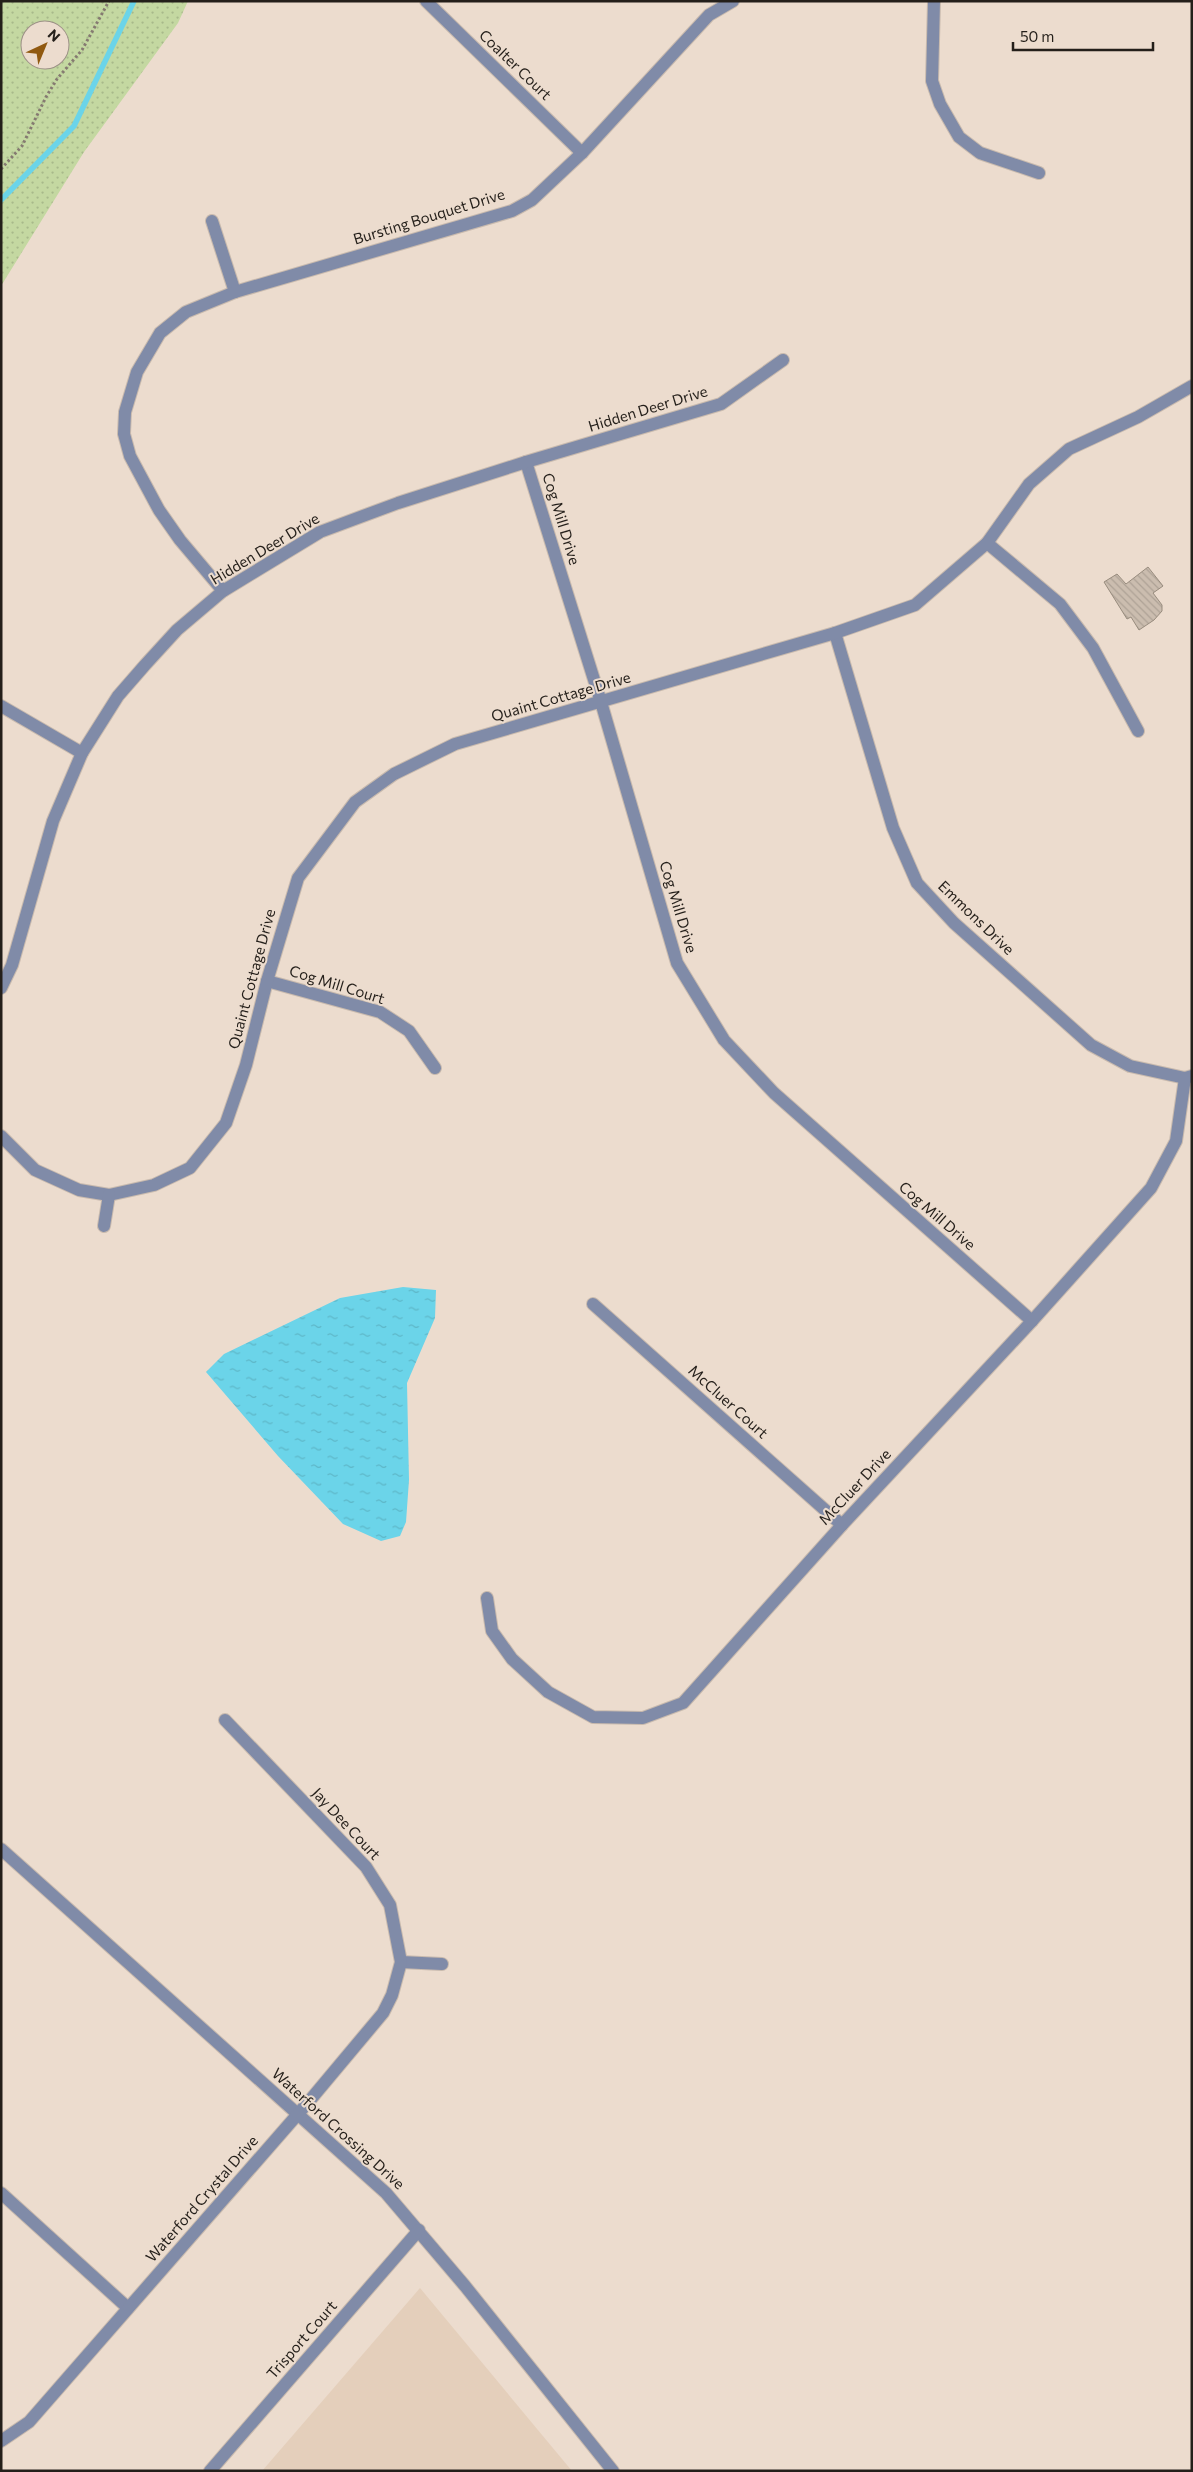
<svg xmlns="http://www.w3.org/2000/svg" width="1193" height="2472" font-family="Commissioner,sans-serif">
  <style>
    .built { fill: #e4cfbb }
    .grass { fill: url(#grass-dots); fill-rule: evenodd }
    .water { fill: url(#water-ripples) }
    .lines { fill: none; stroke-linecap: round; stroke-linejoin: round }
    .stream { stroke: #6bd4e9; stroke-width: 5.5 }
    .building { fill: url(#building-back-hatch); stroke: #988c7e }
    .minor-casing { stroke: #c8baae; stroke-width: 14 }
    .path { stroke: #857a71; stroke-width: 3; stroke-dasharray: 2.5 2.5; stroke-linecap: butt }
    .minor { stroke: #808ba8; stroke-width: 12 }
    .labels { text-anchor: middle; stroke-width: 4; stroke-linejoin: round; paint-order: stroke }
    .street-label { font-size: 15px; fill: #241f1a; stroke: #ecdcce }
  </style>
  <defs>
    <pattern id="grass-dots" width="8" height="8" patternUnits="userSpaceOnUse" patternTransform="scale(1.25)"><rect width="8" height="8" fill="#c4d8a1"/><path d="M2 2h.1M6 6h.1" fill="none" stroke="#a8b98a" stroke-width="1.8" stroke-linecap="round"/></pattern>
    <pattern id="water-ripples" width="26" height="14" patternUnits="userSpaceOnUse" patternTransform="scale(1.25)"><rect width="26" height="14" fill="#6bd4e9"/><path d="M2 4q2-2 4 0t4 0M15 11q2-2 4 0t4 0" fill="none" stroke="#5db6c7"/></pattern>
    <pattern id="building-back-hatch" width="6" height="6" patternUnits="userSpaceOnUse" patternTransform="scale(1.25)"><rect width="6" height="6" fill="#cbbdaf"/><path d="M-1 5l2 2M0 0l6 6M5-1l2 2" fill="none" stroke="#aea296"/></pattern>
  </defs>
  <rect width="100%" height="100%" fill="#ecdcce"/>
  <!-- built -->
  <path class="built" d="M420,2288L572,2471H262Z"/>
  <!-- grass -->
  <path class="grass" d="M1,1H188L178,23L84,152L1,286ZM30,30H60V60H30Z"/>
  <!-- water -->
  <path class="water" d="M403,1287L436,1290L435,1318L407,1383L409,1480L406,1522L400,1536L381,1541L343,1524L278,1456L206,1372L224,1354L340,1298Z"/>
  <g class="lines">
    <!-- stream -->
    <path class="stream" d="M1,200L74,126L134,1"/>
  </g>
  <!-- building -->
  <path class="building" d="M1148,567L1163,586L1153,593L1162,605V611L1154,620L1139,630L1131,617L1127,619L1104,582L1117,574L1126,584Z"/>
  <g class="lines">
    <defs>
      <g id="minor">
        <path d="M426,1L582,153"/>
        <path d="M934,1L932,81L940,104L959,137L980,153L1039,173"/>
        <path d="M212,221L235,292"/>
        <path d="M526,462L601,702L677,963L724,1040L774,1093L1032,1321"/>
        <path d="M987,543L1060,604L1093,648L1138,731"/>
        <path d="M223,591L180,540L159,510L130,456L124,434L125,412L137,372L160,333L186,312L235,292L512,211L532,200L582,153L709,15L733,1"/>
        <path d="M835,633L893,828L917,883L954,923L1091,1045L1130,1066L1185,1078L1192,1076"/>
        <path d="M1,706L82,753"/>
        <path d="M267,981L380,1012L409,1031L435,1068"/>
        <path d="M1,988L12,965L53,821L82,753L118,696L145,665L177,630L223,591L320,532L398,503L526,462L721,404L783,360"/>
        <path d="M1,1136L35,1170L79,1190L109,1195L154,1185L190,1168L226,1123L246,1065L267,981L298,878L355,802L394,774L455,744L835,633L915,605L987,543L1029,484L1069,449L1138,417L1192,386"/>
        <path d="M104,1226L109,1195"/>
        <path d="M593,1304L842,1525"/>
        <path d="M487,1598L492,1631L512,1659L548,1692L593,1717L643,1718L683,1703L842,1525L1032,1321L1151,1188L1176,1141L1185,1078"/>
        <path d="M1,1849L386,2193L465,2286L613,2471"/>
        <path d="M401,1962L442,1964"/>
        <path d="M1,2193L128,2308"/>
        <path d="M1,2441L29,2422L77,2367L311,2099L383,2013L392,1995L401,1962L390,1905L366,1867L225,1720"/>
        <path d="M210,2471L419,2230"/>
      </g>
    </defs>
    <!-- minor casing -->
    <use href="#minor" class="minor-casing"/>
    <!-- path -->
    <path class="path" d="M1,169L22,146L46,97L57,79L82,50L109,1"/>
    <!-- minor -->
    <use href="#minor" class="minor"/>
  </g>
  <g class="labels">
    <!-- street labels -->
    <g class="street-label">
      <text transform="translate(515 65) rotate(44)" y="5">Coalter Court</text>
      <text transform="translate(429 217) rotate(-17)" y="5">Bursting Bouquet Drive</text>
      <text transform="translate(648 409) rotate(-17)" y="5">Hidden Deer Drive</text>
      <text transform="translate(561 519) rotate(73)" y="5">Cog Mill Drive</text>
      <text transform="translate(265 549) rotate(-31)" y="5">Hidden Deer Drive</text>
      <text transform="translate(561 697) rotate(-16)" y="5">Quaint Cottage Drive</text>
      <text transform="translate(678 907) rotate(73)" y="5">Cog Mill Drive</text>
      <text transform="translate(976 918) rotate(44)" y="5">Emmons Drive</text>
      <text transform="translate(252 979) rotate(-75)" y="5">Quaint Cottage Drive</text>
      <text transform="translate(337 985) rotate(17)" y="5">Cog Mill Court</text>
      <text transform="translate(937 1216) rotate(41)" y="5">Cog Mill Drive</text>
      <text transform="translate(728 1402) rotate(42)" y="5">McCluer Court</text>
      <text transform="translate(855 1487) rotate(-47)" y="5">McCluer Drive</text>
      <text transform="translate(346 1824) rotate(47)" y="5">Jay Dee Court</text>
      <text transform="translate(338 2129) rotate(42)" y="5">Waterford Crossing Drive</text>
      <text transform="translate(202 2199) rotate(-49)" y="5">Waterford Crystal Drive</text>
      <text transform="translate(302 2340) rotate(-49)" y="5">Trisport Court</text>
    </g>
  </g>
  <!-- border -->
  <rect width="1193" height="2472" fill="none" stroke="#241f1a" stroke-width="5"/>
  <!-- north arrow -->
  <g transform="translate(45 45) rotate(44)"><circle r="24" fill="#ecdcce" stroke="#9c9086"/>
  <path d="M0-4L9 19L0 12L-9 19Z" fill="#905910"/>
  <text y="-8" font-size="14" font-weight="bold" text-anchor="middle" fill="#241f1a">N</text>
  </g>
  <!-- scale -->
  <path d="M1013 42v8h140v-8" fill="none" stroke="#241f1a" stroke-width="2.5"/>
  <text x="1020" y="42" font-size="15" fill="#241f1a" stroke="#ecdcce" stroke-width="4" paint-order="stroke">50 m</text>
</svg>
